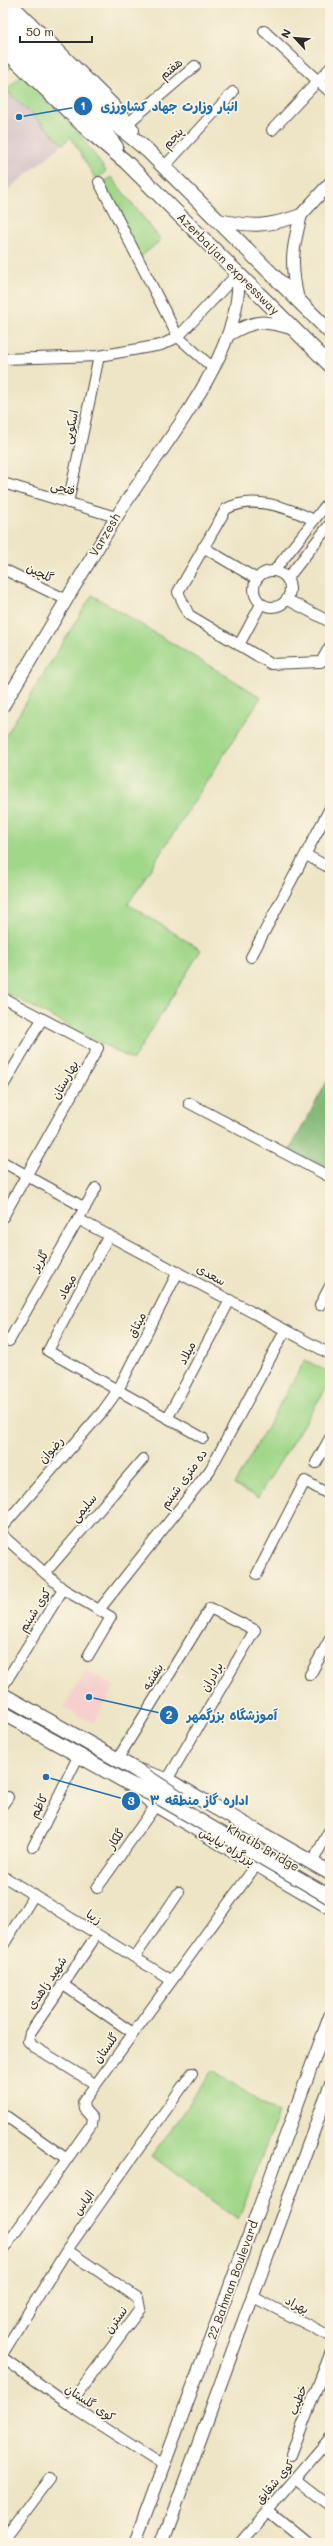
<svg xmlns="http://www.w3.org/2000/svg" width="333" height="2546" font-family="Mali,'Playpen Sans Arabic',sans-serif">
  <style>
    .built { fill: #f7d0ce }
    .industrial { fill: #d2bec4 }
    .green { fill: #a0d789; stroke: #66815a }
    .forest { fill: #80b875; stroke: #567250 }
    .lines { fill: none; stroke-linecap: round; stroke-linejoin: round }
    .minor-casing { stroke: #484742; stroke-width: 12 }
    .major-casing { stroke: #484742; stroke-width: 14 }
    .highway-casing { stroke: #484742; stroke-width: 16 }
    .minor { stroke: #fff; stroke-width: 10 }
    .major { stroke: #fff; stroke-width: 12 }
    .highway { stroke: #fff; stroke-width: 14 }
    .highway-bridge-casing { stroke: #484742; stroke-width: 16; stroke-linecap: butt }
    .highway-bridge { stroke: #fff; stroke-width: 14 }
    .labels { text-anchor: middle; stroke-width: 3.5; stroke-linejoin: round; paint-order: stroke }
    .street-label { font-size: 12px; fill: #2b2b2b; stroke: #fcf5e5 }
    .leader { fill: none; stroke: #1f6fb2; stroke-width: 1.5 }
    .callout-dot { fill: #1f6fb2; stroke: #fcf5e5; stroke-width: 1.5 }
    .mark-label { font-size: 12px; text-anchor: middle; font-weight: bold; fill: #fff }
    .callout-label { font-size: 13px; text-anchor: middle; font-weight: bold; fill: #1f6fb2; stroke: #fcf5e5; stroke-width: 3.5; stroke-linejoin: round; paint-order: stroke }
  </style>
  <rect width="100%" height="100%" fill="#fcf5e5"/>
  <filter id="ink" filterUnits="userSpaceOnUse"><feTurbulence type="fractalNoise" baseFrequency=".025" numOctaves="2"/><feDisplacementMap in="SourceGraphic" scale="8" xChannelSelector="R" yChannelSelector="G"/><feConvolveMatrix kernelMatrix="1 2 1 2 8 2 1 2 1" color-interpolation-filters="sRGB"/></filter>
  <filter id="wash" filterUnits="userSpaceOnUse"><feTurbulence type="fractalNoise" baseFrequency=".012" numOctaves="4" result="noise"/><feDisplacementMap in="SourceGraphic" scale="16" xChannelSelector="R" yChannelSelector="G"/><feGaussianBlur stdDeviation="0.9" result="paint"/><feColorMatrix in="noise" values="0 0 0 0 0 0 0 0 0 0 0 0 0 0 0 0 0 1.4 0 .05"/><feComposite in="paint" operator="in"/></filter>
  <g filter="url(#wash)">
    <rect width="100%" height="100%" fill="#eee5c6"/>
    <!-- built -->
    <path class="built" d="M85,1670L115,1686L94,1723L64,1708Z"/>
    <!-- industrial -->
    <path class="industrial" d="M3,87L63,144L3,194Z"/>
    <!-- green -->
    <g class="green">
      <path d="M3,58L12,66L3,75Z"/>
      <path d="M23,74L79,133L106,171L96,180L71,137L63,144L6,90Z"/>
      <path d="M111,177L161,240L138,259L100,185Z"/>
      <path d="M92,595L261,697L128,904L201,950L133,1060L3,991V740Z"/>
      <path d="M305,1360L330,1373V1382L258,1497L234,1485Z"/>
      <path d="M213,2070L278,2114L238,2220L152,2156Z"/>
    </g>
    <!-- forest -->
    <path class="forest" d="M330,1076V1174L288,1153Z"/>
  </g>
  <g filter="url(#ink)">
    <g class="lines">
      <defs>
        <g id="minor">
          <path d="M264,31L330,92"/>
          <path d="M127,124L195,66"/>
          <path d="M272,130L330,68"/>
          <path d="M164,167L233,92"/>
          <path d="M99,182L178,337L213,368"/>
          <path d="M3,359L99,356L161,345L178,337L238,273"/>
          <path d="M3,483L116,517"/>
          <path d="M68,503L99,356"/>
          <path d="M314,520C289,508 253,494 226,509L178,592L189,615L271,664L321,662L330,646"/>
          <path d="M203,547L255,578"/>
          <path d="M3,569L67,600"/>
          <circle cx="272" cy="589" r="18"/>
          <path d="M274,571L330,500"/>
          <path d="M287,579L330,524"/>
          <path d="M288,600L330,622"/>
          <path d="M239,645L261,604"/>
          <path d="M3,686L11,692"/>
          <path d="M306,855L330,868"/>
          <path d="M251,957L330,808"/>
          <path d="M3,998L98,1048L3,1217"/>
          <path d="M3,1086L42,1019"/>
          <path d="M189,1103L330,1177"/>
          <path d="M3,1162L85,1208"/>
          <path d="M78,1219L330,1354"/>
          <path d="M109,1235L48,1351L203,1438"/>
          <path d="M320,1305L330,1286"/>
          <path d="M3,1338L9,1341L96,1188"/>
          <path d="M168,1417L230,1300"/>
          <path d="M316,1463L330,1438"/>
          <path d="M3,1526L103,1411L118,1390L178,1272"/>
          <path d="M3,1536L63,1589L111,1617L88,1656"/>
          <path d="M45,1573L143,1459"/>
          <path d="M257,1574L305,1481L330,1495"/>
          <path d="M99,1610L210,1470L285,1331"/>
          <path d="M310,1675L330,1639"/>
          <path d="M3,1686L63,1589"/>
          <path d="M117,1760L210,1608L255,1630L167,1780"/>
          <path d="M3,1804L8,1797"/>
          <path d="M33,1847L79,1755"/>
          <path d="M312,1863L330,1829"/>
          <path d="M3,1876L171,1980"/>
          <path d="M97,1888L156,1805"/>
          <path d="M92,1942L30,2033L28,2041L33,2046L95,2084"/>
          <path d="M3,1946L34,1895"/>
          <path d="M135,1957L179,1892"/>
          <path d="M62,1984L133,2033"/>
          <path d="M3,2114L67,2159"/>
          <path d="M3,2250L91,2125L92,2118L84,2109L83,2102L257,1864"/>
          <path d="M67,2250L138,2298L140,2309L69,2405"/>
          <path d="M253,2297L330,2336"/>
          <path d="M3,2353L67,2250L192,2073"/>
          <path d="M3,2358L69,2405L164,2466"/>
          <path d="M291,2455L330,2354"/>
          <path d="M295,2479L330,2506"/>
          <path d="M268,2511L307,2543"/>
          <path d="M3,2540L49,2479"/>
          <path d="M240,2543L330,2438"/>
        </g>
        <g id="major">
          <path d="M301,215L330,183"/>
          <path d="M218,220C253,227 267,227 301,215C292,250 290,264 298,300"/>
          <path d="M228,335C256,319 264,320 294,329"/>
          <path d="M3,706C42,642 79,577 119,513C159,448 245,353 238,273"/>
          <path d="M135,2543L330,2016"/>
          <path d="M162,2543L330,2086"/>
        </g>
        <g id="highway">
          <path d="M9,3L113,106L132,130"/>
          <path d="M3,16L107,117L147,150L330,332"/>
          <path d="M3,31L100,125L116,147"/>
          <path d="M3,48L89,131L126,162L330,365"/>
          <path d="M3,1695L136,1770L167,1780L330,1873"/>
          <path d="M3,1713L128,1783L156,1805L330,1907"/>
        </g>
      </defs>
      <!-- minor casing -->
      <use href="#minor" class="minor-casing"/>
      <!-- major casing -->
      <use href="#major" class="major-casing"/>
      <!-- highway casing -->
      <use href="#highway" class="highway-casing"/>
      <!-- minor -->
      <use href="#minor" class="minor"/>
      <!-- major -->
      <use href="#major" class="major"/>
      <!-- highway -->
      <use href="#highway" class="highway"/>
      <defs>
        <g id="highway-bridge">
          <path d="M136,1770L181,1799"/>
          <path d="M128,1783L162,1799L330,1897"/>
        </g>
      </defs>
      <!-- highway-bridge casing -->
      <use href="#highway-bridge" class="highway-bridge-casing"/>
      <!-- highway-bridge -->
      <use href="#highway-bridge" class="highway-bridge"/>
    </g>
  </g>
  <g class="labels">
    <!-- street labels -->
    <g class="street-label">
      <text transform="translate(171 69) rotate(-40)" y="4">هفتم</text>
      <text transform="translate(173 138) rotate(-47)" y="4">پنجم</text>
      <text transform="translate(228 264) rotate(45)" y="4">Azerbaijan expressway</text>
      <text transform="translate(71 427) rotate(-78)" y="4">اسکویی</text>
      <text transform="translate(63 488) rotate(16)" y="4">فتحی</text>
      <text transform="translate(105 535) rotate(-59)" y="4">Varzesh</text>
      <text transform="translate(40 573) rotate(26)" y="4">گلچین</text>
      <text transform="translate(65 1080) rotate(-61)" y="4">بهارستان</text>
      <text transform="translate(40 1261) rotate(-60)" y="4">گلریز</text>
      <text transform="translate(211 1275) rotate(29)" y="4">سعدی</text>
      <text transform="translate(67 1287) rotate(-62)" y="4">میعاد</text>
      <text transform="translate(137 1325) rotate(-63)" y="4">میثاق</text>
      <text transform="translate(187 1353) rotate(-62)" y="4">میلاد</text>
      <text transform="translate(51 1450) rotate(-49)" y="4">رضوان</text>
      <text transform="translate(184 1479) rotate(-54)" y="4">ده متری شبنم</text>
      <text transform="translate(84 1508) rotate(-50)" y="4">سلیمی</text>
      <text transform="translate(35 1610) rotate(-58)" y="4">کوی شبنم</text>
      <text transform="translate(153 1677) rotate(-59)" y="4">بنفشه</text>
      <text transform="translate(212 1677) rotate(-60)" y="4">برادران</text>
      <text transform="translate(39 1806) rotate(-63)" y="4">کاظم</text>
      <text transform="translate(116 1839) rotate(-55)" y="4">گلکار</text>
      <text transform="translate(227 1847) rotate(31)" y="4">بزرگراه نیایش</text>
      <text transform="translate(263 1848) rotate(30)" y="4">Khatib Bridge</text>
      <text transform="translate(94 1917) rotate(32)" y="4">زیبا</text>
      <text transform="translate(47 1983) rotate(-56)" y="4">شهید زاهدی</text>
      <text transform="translate(106 2048) rotate(-54)" y="4">گلستان</text>
      <text transform="translate(84 2203) rotate(-55)" y="4">الیاس</text>
      <text transform="translate(233 2280) rotate(-70)" y="4">22 Bahman Boulevard</text>
      <text transform="translate(297 2305) rotate(27)" y="4">بهراد</text>
      <text transform="translate(116 2320) rotate(-54)" y="4">نسترن</text>
      <text transform="translate(298 2400) rotate(-69)" y="4">خطیب</text>
      <text transform="translate(90 2403) rotate(33)" y="4">کوی گلستان</text>
      <text transform="translate(275 2482) rotate(-50)" y="4">کوی شقایق</text>
    </g>
  </g>
  <!-- callouts -->
  <path class="leader" d="M19 117L83 106M89 1697L169 1715M46 1777L131 1801"/>
  <g class="callout-dot">
    <circle cx="19" cy="117" r="4"/>
    <circle cx="89" cy="1697" r="4"/>
    <circle cx="46" cy="1777" r="4"/>
    <circle cx="83" cy="106" r="10"/>
    <circle cx="169" cy="1715" r="10"/>
    <circle cx="131" cy="1801" r="10"/>
  </g>
  <g class="mark-label">
    <text x="83" y="110">1</text>
    <text x="169" y="1719">2</text>
    <text x="131" y="1805">3</text>
  </g>
  <g class="callout-label">
    <text x="169" y="111">انبار وزارت جهاد کشاورزی</text>
    <text x="232" y="1720">آموزشگاه بزرگمهر</text>
    <text x="199" y="1805">اداره گاز منطقه ۳</text>
  </g>
  <!-- margin -->
  <rect width="333" height="2546" fill="none" stroke="#fcf5e5" stroke-width="16"/>
  <!-- north arrow -->
  <g transform="translate(295 38) rotate(296)" stroke="#fcf5e5" stroke-width="3" paint-order="stroke">
  <path d="M0-3L7 15L0 10L-7 15Z" fill="#2b2b2b"/>
  <text y="-6" font-size="11" font-weight="bold" text-anchor="middle" fill="#2b2b2b">N</text>
  </g>
  <!-- scale -->
  <path d="M20 36v6h72v-6" fill="none" stroke="#2b2b2b" stroke-width="2"/>
  <text x="26" y="36" font-size="12" fill="#2b2b2b" stroke="#fcf5e5" stroke-width="3" paint-order="stroke">50 m</text>
</svg>
